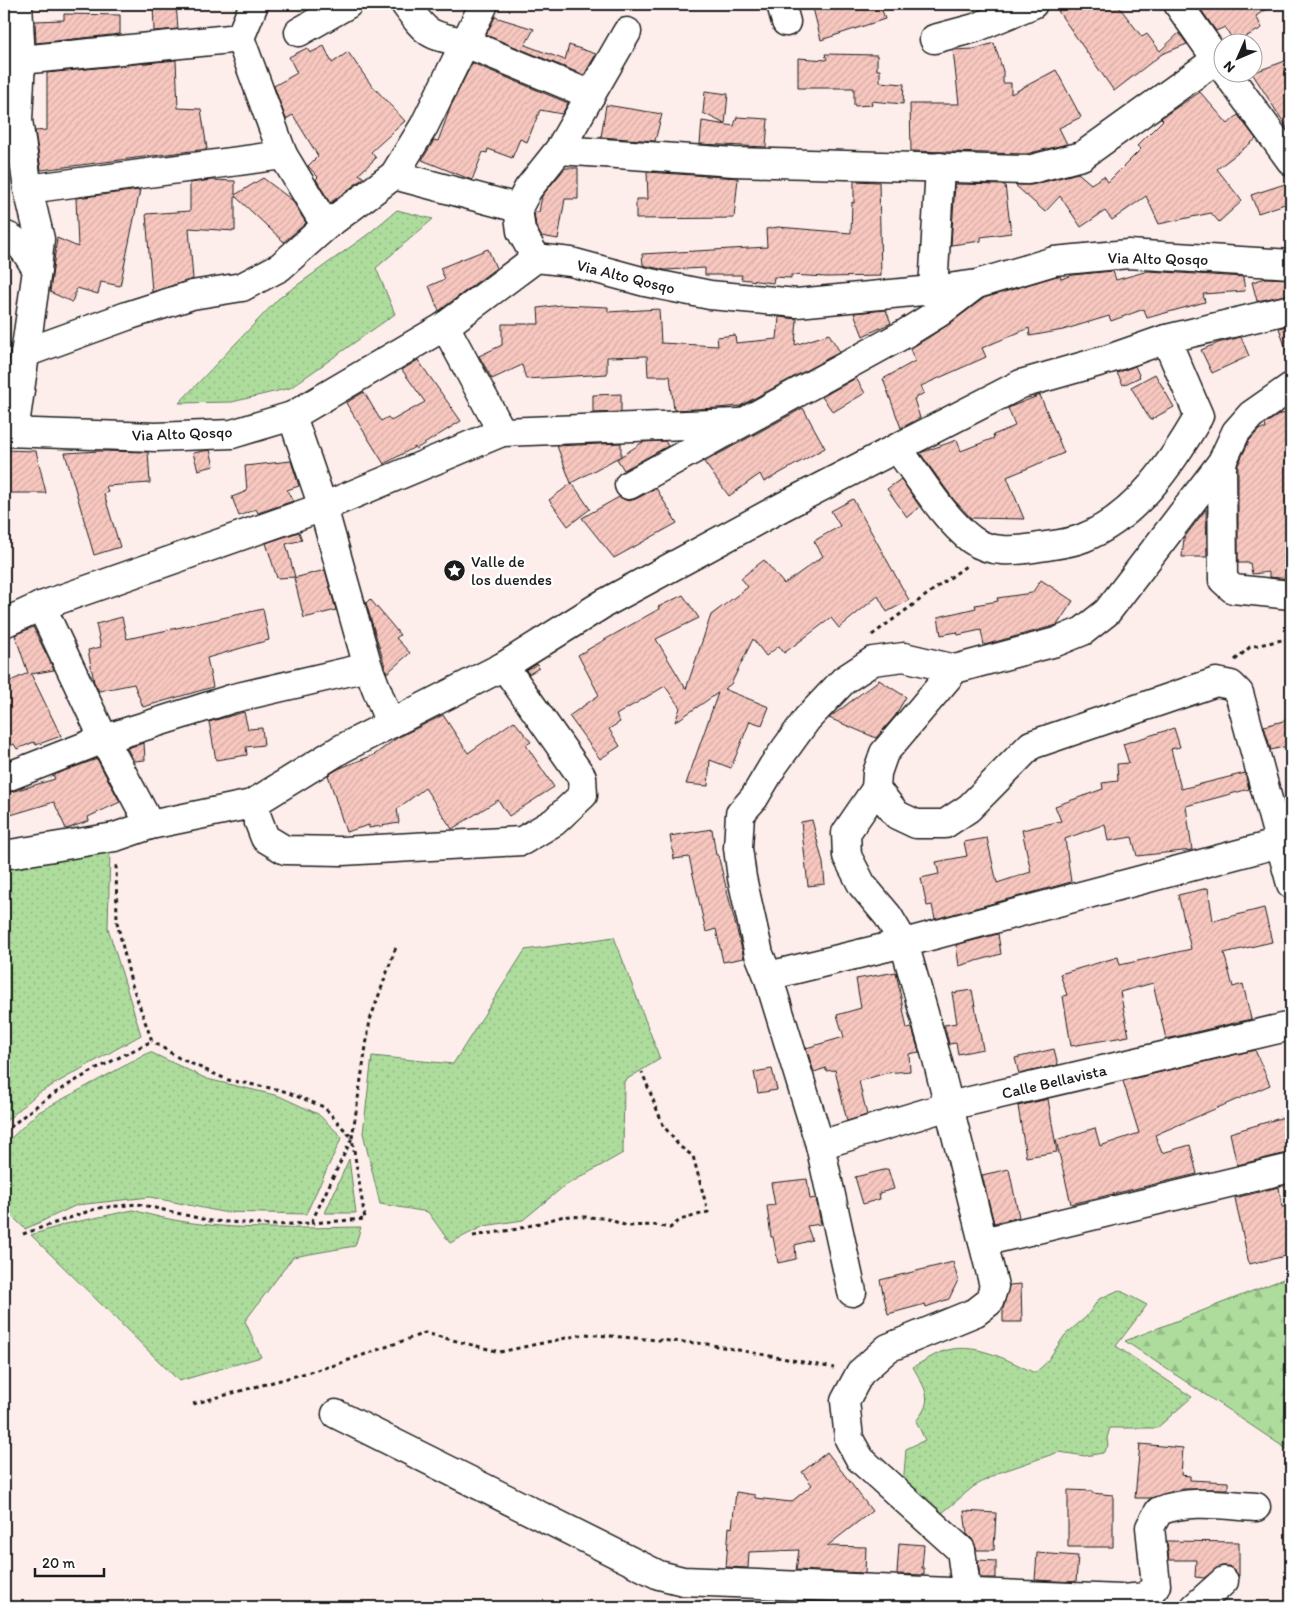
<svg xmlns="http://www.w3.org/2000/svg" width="1295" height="1611" font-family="Itim,sans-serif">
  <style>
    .grass { fill: url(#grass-dots); stroke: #647c5c }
    .forest { fill: url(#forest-firs); stroke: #647c5c }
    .building { fill: url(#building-hatch); stroke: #1c1c1c }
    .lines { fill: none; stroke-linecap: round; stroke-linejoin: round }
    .minor-casing { stroke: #1c1c1c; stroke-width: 31 }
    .path { stroke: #1c1c1c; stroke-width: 3; stroke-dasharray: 4 4; stroke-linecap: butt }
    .minor { stroke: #fff; stroke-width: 28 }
    .labels { text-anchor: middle; stroke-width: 5; stroke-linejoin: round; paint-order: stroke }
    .street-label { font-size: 16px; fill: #1c1c1c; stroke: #fff }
    .poi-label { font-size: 16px; fill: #1c1c1c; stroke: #fff; text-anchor: start }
  </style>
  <defs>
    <pattern id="grass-dots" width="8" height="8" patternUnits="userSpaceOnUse" patternTransform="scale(1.25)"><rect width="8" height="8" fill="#addc9c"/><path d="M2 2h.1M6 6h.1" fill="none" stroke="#94bc86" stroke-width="1.8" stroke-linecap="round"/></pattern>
    <pattern id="forest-firs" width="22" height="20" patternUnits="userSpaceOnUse" patternTransform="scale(1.25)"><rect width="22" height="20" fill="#addc9c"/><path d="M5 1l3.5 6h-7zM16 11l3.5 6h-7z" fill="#94bc86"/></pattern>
    <pattern id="building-hatch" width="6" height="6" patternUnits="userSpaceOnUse" patternTransform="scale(1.25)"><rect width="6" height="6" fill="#f8c8c0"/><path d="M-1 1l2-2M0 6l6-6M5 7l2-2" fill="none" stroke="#d4aba4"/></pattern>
  </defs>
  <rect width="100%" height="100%" fill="#fdeeec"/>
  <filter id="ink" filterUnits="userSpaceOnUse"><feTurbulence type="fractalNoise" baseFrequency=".02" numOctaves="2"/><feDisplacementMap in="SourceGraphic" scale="10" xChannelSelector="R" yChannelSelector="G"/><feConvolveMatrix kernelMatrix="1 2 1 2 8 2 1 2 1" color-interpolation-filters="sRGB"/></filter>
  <g filter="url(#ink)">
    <!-- grass -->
    <g class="grass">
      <path d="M397,210L433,219L376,268L395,314L290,388L232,402L179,403L278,299L367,235Z"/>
      <path d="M110,850L108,928L141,1035L37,1094L4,1123V858Z"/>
      <path d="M614,937L660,1059L624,1081L623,1153L563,1187L523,1220L484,1226L450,1243L428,1212L380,1204L363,1133L372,1056L453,1064L525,950Z"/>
      <path d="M150,1052L207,1079L279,1096L318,1114L342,1137L306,1214L222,1212L150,1197L77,1205L25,1229L4,1208V1145L37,1113Z"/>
      <path d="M349,1159L356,1213H325Z"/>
      <path d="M133,1210C207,1233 285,1228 361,1227L355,1246L293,1257L245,1321L261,1357L179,1381L31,1235L66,1224Z"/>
      <path d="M1119,1290L1147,1305L1116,1346L1192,1397L1157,1428H1110L1107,1438L1108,1446L1103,1453L1085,1456L1059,1452L998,1473L973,1487L941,1514L903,1486L906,1449L925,1440L916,1421C935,1399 925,1389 913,1367C922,1362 932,1356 941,1352C973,1340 1007,1360 1035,1373L1046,1363L1065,1335L1086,1317L1099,1299Z"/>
    </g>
    <!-- forest -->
    <path class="forest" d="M1291,1276V1452L1125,1341Z"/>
    <!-- building -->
    <g class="building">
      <path d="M153,4H176L178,29L154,31Z"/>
      <path d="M812,4H880L885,19L821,40Z"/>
      <path d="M1070,4H1117L1142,37L1147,34L1160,51L1179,33L1187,44L1162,54L1114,91L1058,11Z"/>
      <path d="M1197,4H1274L1256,16L1262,28L1236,42H1234L1225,27L1216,31Z"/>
      <path d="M64,14L120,15V34L36,43L35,21L64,20Z"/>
      <path d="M495,17L534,29L525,45L565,60L569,45L596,54L584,75L486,35Z"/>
      <path d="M994,43L1003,71V83H1011V94L1056,70L1081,117L1059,128L1067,144L1026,154L911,151L910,104H959L953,50L974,49Z"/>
      <path d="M324,46L332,63L348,52L369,82L405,121L371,152L376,158L359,174L364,178L330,203L316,179L318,177L308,166L318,156L293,115L286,119L274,86L297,73L289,57L307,48L310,53Z"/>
      <path d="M825,54L877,55V70H880V82L904,84L903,104L871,101L872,105L854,106V88H798V58L827,60Z"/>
      <path d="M176,60L178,108L201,109L207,149L41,170L35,131L47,130V73Z"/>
      <path d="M1288,60L1291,71V134L1252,73Z"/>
      <path d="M472,63L568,103L562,114L540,110L527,142L520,139L512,158L488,149L487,153L483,152L472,180L422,160L434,140L438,141L451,106Z"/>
      <path d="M705,91L728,94L725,124L703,113Z"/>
      <path d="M1200,92L1228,124L1238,115L1256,139L1217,169L1242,201L1219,222L1211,213L1159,224L1146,196L1112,220L1105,211L1081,227L1060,196L1045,212L1015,185H1032L1078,173L1091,184L1104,176L1108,182L1141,149L1137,146L1163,120L1161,118Z"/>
      <path d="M606,105L662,114L655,141L601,137Z"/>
      <path d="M737,117L768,119L766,147L700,144L702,121L734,126Z"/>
      <path d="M565,168H578V199H565L558,239L541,236L536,226L534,212H539L542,196Z"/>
      <path d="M647,172L738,178L734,218L636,219V199H648Z"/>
      <path d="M263,178L292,200L306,223L284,242L235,196V231L189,228L193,279L152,292L146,214L190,211V183L211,180L235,181V195Z"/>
      <path d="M854,181L879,182L881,276L826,277L791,275V278L774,277L773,283L741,279L742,275H705V268L665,270L643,265L642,254L767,247L766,229L778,227L851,233L852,202L854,203Z"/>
      <path d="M955,184L1005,185L1011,233L981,237V241L951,245Z"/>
      <path d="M1285,184L1291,202L1258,213L1251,195Z"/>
      <path d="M140,190L120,286L101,282L98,294L77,288L72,302L50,292L57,238L78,247L76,198Z"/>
      <path d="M488,249L496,268L439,311L429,286L445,279L440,268Z"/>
      <path d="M1113,271L1116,280L1148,271L1243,277L1245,291L1203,294L1205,302L1147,318L1144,309L1111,321L1109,316L1063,330L1030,336L1029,328L982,348L986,357L921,386L924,393L914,399L920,418L901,428L883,379L915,361L910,349L948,325L984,298L1057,276H1060L1061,279L1073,275Z"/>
      <path d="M1266,278L1291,279V294L1257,301L1252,282Z"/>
      <path d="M561,305L608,307V312L659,309L661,343L718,346L717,337L735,335L736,343L777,339L779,317L797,319L795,345L829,334L840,352L740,406L717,408L674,410L670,376H648L647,356L607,357V374L526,379L522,365L492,379L479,356L502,345V324H539L538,308Z"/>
      <path d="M886,310L891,323L863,336L854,313Z"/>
      <path d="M1291,325V354L1288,355L1279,328Z"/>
      <path d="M1241,337L1249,356L1212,373L1201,350L1218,343Z"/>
      <path d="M418,360L461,421L416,449L415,447L384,464L346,403L364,392L381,421L388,417L391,421L425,402L402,370Z"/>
      <path d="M1135,366L1140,377L1123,385L1117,373Z"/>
      <path d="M1155,374L1174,407L1150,420L1131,387Z"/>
      <path d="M856,378L865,393L833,412L822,397Z"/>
      <path d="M621,394V412L593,413V395Z"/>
      <path d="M1040,395L1064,453L1007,477L1024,519L971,518L954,500L920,453L957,440L961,451L994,438L993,435L1015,426L1008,408Z"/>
      <path d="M803,408L825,448L764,482L760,474L729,496L704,462Z"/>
      <path d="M1291,413V579L1269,577V572L1252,574L1250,563H1238V465L1249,441L1260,429H1266L1265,424L1280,414Z"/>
      <path d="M665,441L668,446L624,470L617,459L643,442Z"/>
      <path d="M621,443V456L571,483L557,446Z"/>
      <path d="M4,450L36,451L46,493H4Z"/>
      <path d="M210,450L214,466L198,470L193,453Z"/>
      <path d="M100,451L148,452L150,483L106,486L108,492L104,494L120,547L94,555L65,453Z"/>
      <path d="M291,461L299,486L287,490L293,501L258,513L256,509L239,516L232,497L247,491L245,466Z"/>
      <path d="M901,479L920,507L907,517L887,489Z"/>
      <path d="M572,483L590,509L568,526L549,500Z"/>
      <path d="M656,488L677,523L614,558L582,518L619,497L628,501L636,499Z"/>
      <path d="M853,499L909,600L887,612L878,596L839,628L831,618L784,653L779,646L766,656L753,639L731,684L724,689L769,707L762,725L750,721L731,768L710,760L708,786L686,784L718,693L675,722L680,708L665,686L616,715L620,722L609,729L620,746L600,759L569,716L599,695L578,655L659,609L658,607L683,595L699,618L656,639L686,689L711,615L748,587L741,578L764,560L784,584L823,556L814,541L840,526L831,511Z"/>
      <path d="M1206,509L1207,557H1182L1184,538Z"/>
      <path d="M299,532L302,540L286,544L295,577L277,578L266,543Z"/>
      <path d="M325,570L336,610L304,618L294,578Z"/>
      <path d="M1041,580L1073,601L1057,625L984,645L981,630L958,635L957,632L941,635L938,617L976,608L975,605L998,601L997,598L1032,593Z"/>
      <path d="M370,599L392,625L400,635L396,638L410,653L387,673L366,603Z"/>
      <path d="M263,609L269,640L207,658L213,687L143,707L134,684L99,691L94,682L88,650L101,647L96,624L122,617L127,639Z"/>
      <path d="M33,627L54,670L31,674L61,736L36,745L34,742L17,749L14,744L4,749V684L28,673L15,635Z"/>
      <path d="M537,664L539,668L529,674L526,670Z"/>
      <path d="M879,680L906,697L895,716L876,738L829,718Z"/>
      <path d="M244,712L248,729L262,728L264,745L246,747L247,755L216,760L209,722Z"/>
      <path d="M443,715L468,753L514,721L531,742L526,745L554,787L509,816L498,800L452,829L425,788L397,809L399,823L369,828V825L346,832L328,775L340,768L374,755L397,738Z"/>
      <path d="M1291,719V745L1271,750L1264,726Z"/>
      <path d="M1174,728L1180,747L1171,749L1181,789L1245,773L1249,789L1186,806L1192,850L1137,856L1132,837L1108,841L1105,824L1065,839L1071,882L935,919L932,905L927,906L921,878L939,874L936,862L967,856L964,842L987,838L997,883L1031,872L1022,830L1061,821L1055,806L1103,789L1102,783L1118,781L1117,764L1129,763L1123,744Z"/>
      <path d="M144,743L145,760L134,761L127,748Z"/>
      <path d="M97,759L120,802L88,817L89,821L66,829L54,802L4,817V794L55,779L53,775Z"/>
      <path d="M812,820L823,863L825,884L808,886L801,822Z"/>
      <path d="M712,829L716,855H718L744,958L723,962L716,929L706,932L689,857L674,859L670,836Z"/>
      <path d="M1208,888L1213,921L1264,908L1272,942L1224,953L1233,987L1243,984L1251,1019L1166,1039L1153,983L1120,992L1129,1036L1071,1046L1063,996L1067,995L1060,974L1118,957L1120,965L1191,949L1178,895Z"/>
      <path d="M998,934L1001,954L959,966L956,945Z"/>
      <path d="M896,972L907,1029L912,1028L919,1052L909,1054L910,1071L886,1073L859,1081L867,1115L847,1121L835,1070L826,1071V1068L814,1072L806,1048L844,1037L837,1015L861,1008L856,979Z"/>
      <path d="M972,990L983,1049L958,1054L956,1043L949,1044L944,1025L957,1023L952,993Z"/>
      <path d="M1054,1049L1058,1065L1019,1074L1015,1058Z"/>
      <path d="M1255,1050L1270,1085L1155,1135L1162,1153L1190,1145L1197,1174L1071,1204L1056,1140L1095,1128L1100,1146L1139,1133L1123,1081Z"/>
      <path d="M772,1069L777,1090L758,1093L754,1072Z"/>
      <path d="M1048,1099L1057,1152L1026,1157L1018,1106Z"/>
      <path d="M1291,1115V1152L1237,1165L1230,1133Z"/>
      <path d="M888,1169L894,1189L879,1193L880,1199L863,1204L855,1177Z"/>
      <path d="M1009,1169L1019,1217L994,1223L982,1175Z"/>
      <path d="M807,1179L810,1199L816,1198L821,1224L807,1226L812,1240L795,1245L796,1259L778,1263L773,1237H771L767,1206L775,1205L771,1183Z"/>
      <path d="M1279,1187L1282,1207L1289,1206L1291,1255L1249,1264L1235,1198Z"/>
      <path d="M953,1262L958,1280L949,1299L926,1307L925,1304L888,1314L880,1280Z"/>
      <path d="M1021,1284L1022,1322H1003V1309L1009,1285Z"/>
      <path d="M1140,1444L1183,1448L1181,1475L1190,1476V1480L1228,1482V1489H1181L1152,1498H1135Z"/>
      <path d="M827,1452L872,1511L827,1546L866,1547L865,1573L796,1570L799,1550L749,1552L748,1568L726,1567L729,1527L732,1528L736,1492L755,1495V1498L791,1502L812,1485L802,1472Z"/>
      <path d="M1068,1490L1092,1491V1493L1113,1495V1547H1068Z"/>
      <path d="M964,1511L996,1513L994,1550H977L972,1539L967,1534Z"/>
      <path d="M1167,1541L1239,1542V1576L1229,1566H1221L1204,1578L1195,1577L1196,1560H1169Z"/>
      <path d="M899,1543L924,1545L922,1568H924V1575L897,1574Z"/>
      <path d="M1037,1553L1078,1556L1076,1582L1035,1580Z"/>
      <path d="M978,1560L996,1561V1578H980Z"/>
      <path d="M796,1601L864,1604V1607H796Z"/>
    </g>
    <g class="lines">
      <defs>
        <g id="minor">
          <path d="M18,4L21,60L18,120L28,189L40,239L37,270"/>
          <path d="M254,4L240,38L283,155L326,226"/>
          <path d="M405,4C426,33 427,35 463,42L591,95"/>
          <path d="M781,4L786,22"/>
          <path d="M1178,4L1222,67"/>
          <path d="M299,32L348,4"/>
          <path d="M934,39L975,28L1033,4"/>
          <path d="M21,60L240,38"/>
          <path d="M1226,72L1291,161"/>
          <path d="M559,150L734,162L1028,170L1082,156L1217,59"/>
          <path d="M394,175L518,208"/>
          <path d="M28,189L283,155"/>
          <path d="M4,235C21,241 28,255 37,270L14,432"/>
          <path d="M536,258L521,231L518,208L528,189L559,150L627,32"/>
          <path d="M933,290L940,167"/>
          <path d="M445,326L502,432L739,423"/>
          <path d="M25,353L127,316L192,295L242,287L280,267L326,226L394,175L424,126L484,4"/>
          <path d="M1291,387L1251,415L1236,432L1222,462L1107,612L1083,631L1056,642L955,669L884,753L877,773L876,789L897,815L916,824H945L969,808L1031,745L1216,682L1231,685L1239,693L1291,884"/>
          <path d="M292,416L323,507L368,667L390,724"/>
          <path d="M4,432L156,437L232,434L292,416L445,326L536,258L571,262L645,282L710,295L797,303L933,290L977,284L1054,261L1128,254L1291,264"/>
          <path d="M898,449C919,477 944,519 972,540C990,553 1014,551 1034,548C1050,545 1069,544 1083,538C1136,517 1172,463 1199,416L1166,339"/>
          <path d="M1222,462L1223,580L1233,589L1291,595"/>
          <path d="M629,485L906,333L940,312L974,286"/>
          <path d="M41,606L104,739L150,825"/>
          <path d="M4,623L41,606L323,507L502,432"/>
          <path d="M4,778L104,739L234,698L368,667"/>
          <path d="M876,789L846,833L847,856L862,885L888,916L904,943L937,1059L994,1286L989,1302L976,1312L888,1348L860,1373L845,1401L849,1439L860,1459L961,1550L967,1595L966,1607"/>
          <path d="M252,804L265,838L285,850L342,851L522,841L554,822L583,795L582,777L504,666"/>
          <path d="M4,855L115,837L150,825L252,804L341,749L504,666L603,604L782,507L1021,384L1109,359L1166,339L1291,309"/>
          <path d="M768,976L904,943L1280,843"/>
          <path d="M820,1145L949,1106L1291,1026"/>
          <path d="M983,1242L1291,1168"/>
          <path d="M852,1292L820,1145L768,976L759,954L742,878L738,848L740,814L754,798L773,766L807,719L844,680L873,661L904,657L955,669"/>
          <path d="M336,1414L659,1575L683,1581L1121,1599L1146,1597L1156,1585L1150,1527L1159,1511C1190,1499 1224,1505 1256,1507"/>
          <path d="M1195,1607L1224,1581"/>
        </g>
      </defs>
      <!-- minor casing -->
      <use href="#minor" class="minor-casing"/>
      <!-- path -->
      <g class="path">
        <path d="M872,635L966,566"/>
        <path d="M1235,660L1250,647L1291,638"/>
        <path d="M4,1133C50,1090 96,1069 152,1041L131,982L117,922L116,862"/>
        <path d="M311,1223L365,1219L352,1138L370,1020L396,947"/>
        <path d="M23,1234L98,1208L138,1204L211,1221L274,1225L311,1223L352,1138L324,1107L281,1090L228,1080L179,1058L152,1041"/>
        <path d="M473,1236L518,1229L564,1216L605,1218L627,1226L654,1225L670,1228L680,1220L708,1212L693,1156L679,1146L663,1125L642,1072"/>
        <path d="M193,1404L335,1365L425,1333L500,1352L585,1334L707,1344L834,1368"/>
      </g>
      <!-- minor -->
      <use href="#minor" class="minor"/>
    </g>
  </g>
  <!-- icons -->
  <defs>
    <symbol id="sight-disc" viewBox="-11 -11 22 22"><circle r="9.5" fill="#1c1c1c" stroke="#fff"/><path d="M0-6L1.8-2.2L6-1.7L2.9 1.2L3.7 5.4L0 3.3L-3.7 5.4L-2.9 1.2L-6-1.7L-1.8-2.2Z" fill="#fff"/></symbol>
  </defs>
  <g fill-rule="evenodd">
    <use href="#sight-disc" x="442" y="558" width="25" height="25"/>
  </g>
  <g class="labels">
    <!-- street labels -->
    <g class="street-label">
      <text transform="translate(1158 258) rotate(1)" y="6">Via Alto Qosqo</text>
      <text transform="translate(626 276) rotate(14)" y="6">Via Alto Qosqo</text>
      <text transform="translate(182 433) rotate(-2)" y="6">Via Alto Qosqo</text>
      <text transform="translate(1054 1081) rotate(-13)" y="6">Calle Bellavista</text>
    </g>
    <!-- poi labels -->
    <g class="poi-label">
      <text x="471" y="567">Valle de<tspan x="471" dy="18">los duendes</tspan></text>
    </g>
  </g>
  <!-- margin -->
  <rect width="1295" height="1611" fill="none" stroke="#fff" stroke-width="20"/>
  <rect x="10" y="10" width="1275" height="1591" fill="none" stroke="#1c1c1c" stroke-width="2" filter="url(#ink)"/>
  <!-- north arrow -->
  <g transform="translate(1238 58) rotate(225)"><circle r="24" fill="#ffffff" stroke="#a4a4a4"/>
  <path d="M0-4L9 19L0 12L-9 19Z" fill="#1c1c1c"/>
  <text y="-8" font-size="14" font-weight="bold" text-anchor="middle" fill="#1c1c1c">N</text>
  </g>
  <!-- scale -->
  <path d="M35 1568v8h69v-8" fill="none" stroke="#1c1c1c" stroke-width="2.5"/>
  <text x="42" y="1568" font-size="15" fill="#1c1c1c" stroke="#ffffff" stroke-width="4" paint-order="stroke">20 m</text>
</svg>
